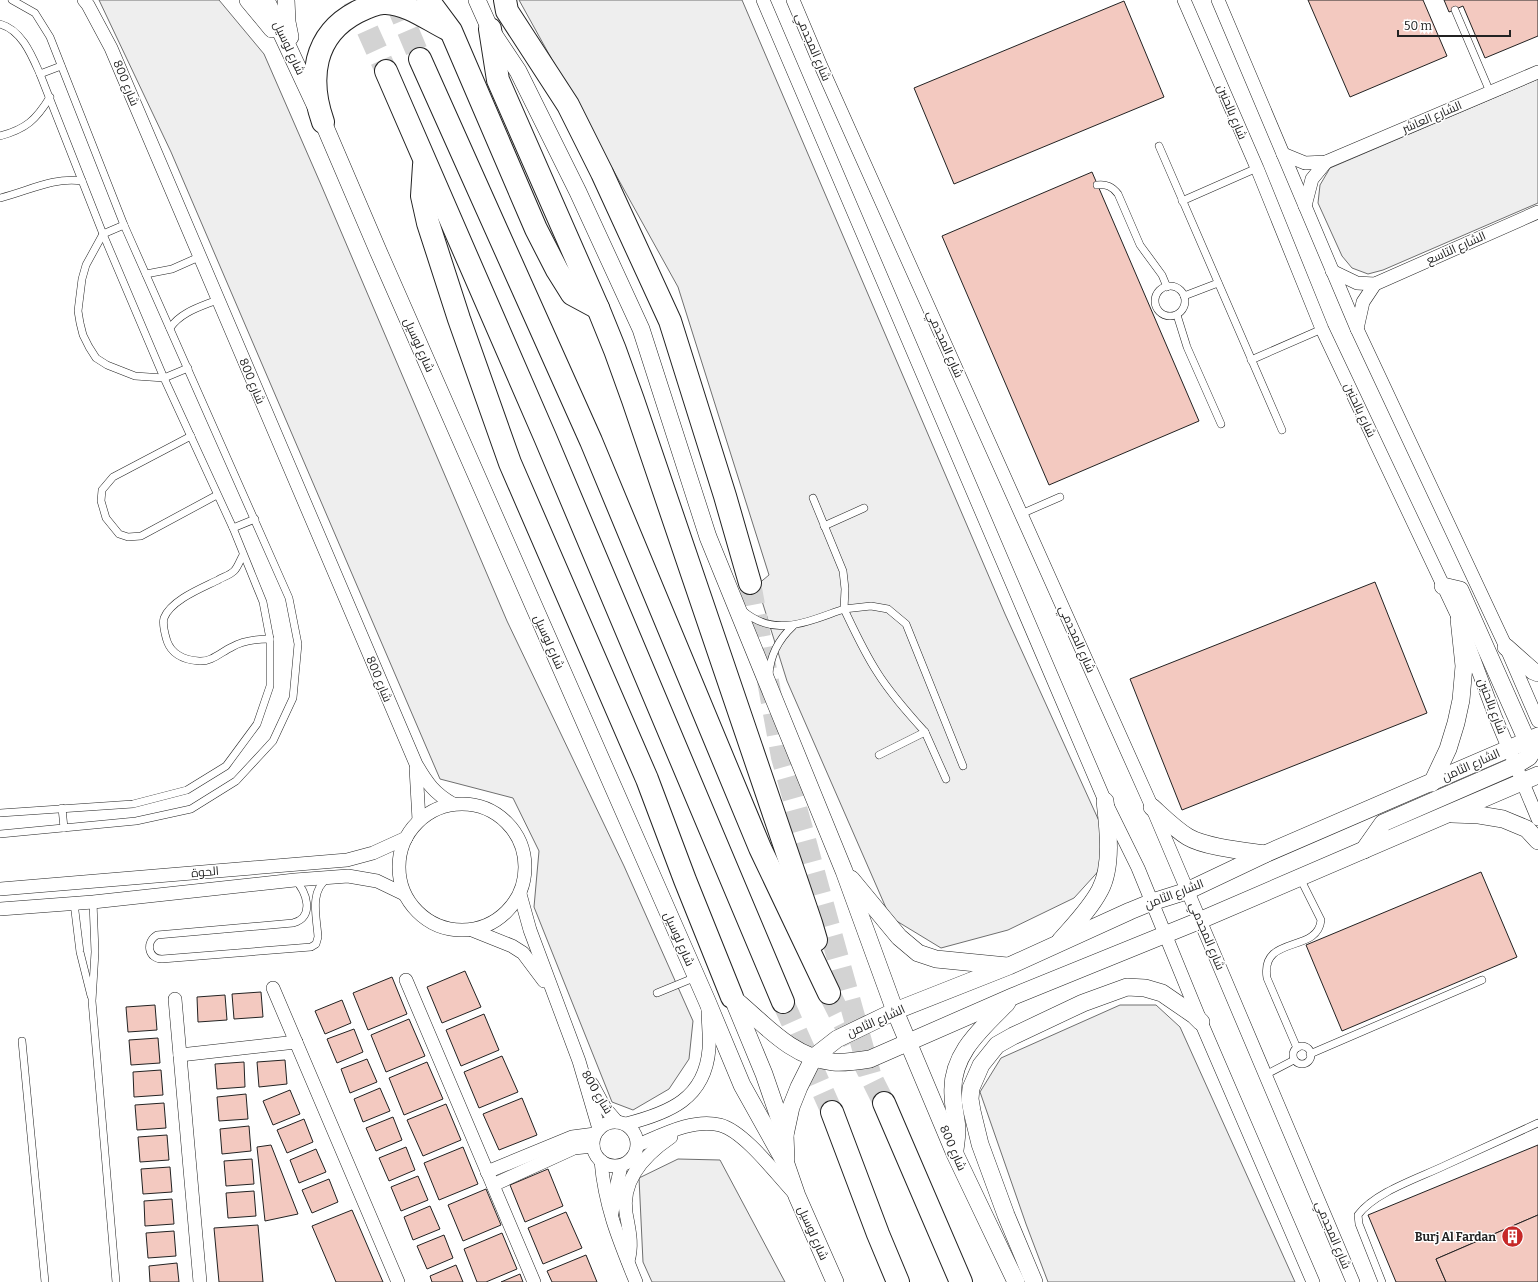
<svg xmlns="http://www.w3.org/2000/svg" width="1538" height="1282" font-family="Bitter,Cairo,serif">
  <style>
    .green { fill: #eee; stroke: #6f6f6f }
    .building { fill: #f3c9c0; stroke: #222 }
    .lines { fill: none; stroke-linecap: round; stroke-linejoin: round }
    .trunk-tunnel { stroke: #d3d3d3; stroke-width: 22; stroke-dasharray: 22 11; stroke-linecap: butt }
    .service-casing { stroke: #222; stroke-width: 8 }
    .minor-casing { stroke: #222; stroke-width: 14 }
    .tertiary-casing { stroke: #222; stroke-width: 18 }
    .trunk-casing { stroke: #222; stroke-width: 24 }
    .service { stroke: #fff; stroke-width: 7 }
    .minor { stroke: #fff; stroke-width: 13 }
    .tertiary { stroke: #fff; stroke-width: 17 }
    .trunk { stroke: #fff; stroke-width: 22 }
    .labels { text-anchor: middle; stroke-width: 3; stroke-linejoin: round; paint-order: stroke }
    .street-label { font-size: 12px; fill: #222; stroke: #fff }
    .poi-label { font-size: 12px; font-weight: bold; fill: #222; stroke: #fff; text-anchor: end }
  </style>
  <rect width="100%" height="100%" fill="#fff"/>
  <!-- green -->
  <g class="green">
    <path d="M99,0H219L264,54L322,187L507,621L624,866L693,1021L689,1059L669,1089L633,1110L612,1102L534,907L539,851L513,798L440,779L171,152Z"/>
    <path d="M519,0H742L1005,614L1114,854L1074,898L1008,930L941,948L890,917L787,681L757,585L769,575L678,287Z"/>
    <path d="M1538,79V203L1383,270L1368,274L1352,268L1342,256L1318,203L1320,185L1330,168Z"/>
    <path d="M1120,1005H1156L1180,1027L1295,1282H1048L1026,1224L980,1092L1001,1058Z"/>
    <path d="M678,1159L720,1160L785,1282H652L643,1262L639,1178Z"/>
  </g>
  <!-- building -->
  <g class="building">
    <path d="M1308,0H1423L1447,56L1350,97Z"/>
    <path d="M1444,0H1538V36L1485,58L1463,6L1449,12Z"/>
    <path d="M1124,1L1164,97L954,184L914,88Z"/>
    <path d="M1092,172L1199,421L1049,485L942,236Z"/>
    <path d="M1375,582L1427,713L1182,810L1130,679Z"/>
    <path d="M1481,872L1517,957L1342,1031L1306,945Z"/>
    <path d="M465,971L481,1007L442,1023L427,987Z"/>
    <path d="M392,977L407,1014L368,1030L353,993Z"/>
    <path d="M261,992L263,1017L234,1019L232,994Z"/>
    <path d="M225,995L227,1020L198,1022L197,997Z"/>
    <path d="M342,1000L351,1023L325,1034L315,1011Z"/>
    <path d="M155,1005L157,1030L128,1032L126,1007Z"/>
    <path d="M484,1014L499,1050L461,1066L446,1030Z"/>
    <path d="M409,1019L425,1056L386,1072L371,1035Z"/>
    <path d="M354,1029L363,1052L337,1063L327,1039Z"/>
    <path d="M158,1038L160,1063L131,1065L129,1040Z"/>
    <path d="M502,1056L518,1092L479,1108L464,1072Z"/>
    <path d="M367,1059L377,1082L350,1093L341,1069Z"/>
    <path d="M285,1060L287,1084L259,1087L257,1062Z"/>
    <path d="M244,1062L245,1087L217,1089L215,1064Z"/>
    <path d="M427,1062L443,1099L404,1115L389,1078Z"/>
    <path d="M161,1070L163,1095L134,1097L133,1072Z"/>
    <path d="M380,1088L390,1111L363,1122L354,1099Z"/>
    <path d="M290,1090L300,1114L273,1125L263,1101Z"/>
    <path d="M246,1094L248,1119L219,1121L217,1097Z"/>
    <path d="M522,1098L537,1135L499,1150L483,1114Z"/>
    <path d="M164,1103L166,1128L137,1130L135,1105Z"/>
    <path d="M446,1104L461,1140L423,1156L407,1120Z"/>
    <path d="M393,1117L402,1140L376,1151L366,1128Z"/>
    <path d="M304,1119L313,1142L287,1153L277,1130Z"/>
    <path d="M249,1126L251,1151L222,1154L220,1129Z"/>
    <path d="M167,1135L169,1160L140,1162L138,1137Z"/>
    <path d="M271,1145L298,1214L265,1221L257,1147Z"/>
    <path d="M1538,1145V1215L1436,1259L1446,1282H1396L1368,1215Z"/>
    <path d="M406,1147L415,1170L389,1181L379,1158Z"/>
    <path d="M463,1147L478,1184L439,1200L424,1163Z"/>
    <path d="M316,1149L326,1172L299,1183L290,1160Z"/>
    <path d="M252,1159L254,1184L226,1186L224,1161Z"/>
    <path d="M170,1167L172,1192L143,1194L141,1169Z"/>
    <path d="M548,1169L563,1206L525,1222L510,1185Z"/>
    <path d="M418,1176L428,1200L401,1211L391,1187Z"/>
    <path d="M329,1179L338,1202L312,1213L302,1190Z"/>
    <path d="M486,1189L501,1225L463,1241L448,1205Z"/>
    <path d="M254,1191L256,1216L228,1218L226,1193Z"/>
    <path d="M172,1199L174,1224L145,1226L144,1201Z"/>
    <path d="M430,1206L440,1229L413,1240L404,1217Z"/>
    <path d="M352,1210L383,1282H336L312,1226Z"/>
    <path d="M566,1212L582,1248L543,1264L528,1228Z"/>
    <path d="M1538,1215V1282H1446L1436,1259Z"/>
    <path d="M258,1225L263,1282H219L214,1228Z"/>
    <path d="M174,1231L176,1256L148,1258L146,1233Z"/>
    <path d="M502,1233L517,1269L486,1282H477L464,1249Z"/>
    <path d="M444,1235L453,1258L427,1269L417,1246Z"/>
    <path d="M586,1255L597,1282H552L547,1271Z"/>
    <path d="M177,1263L179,1282H150L149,1266Z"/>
    <path d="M456,1265L463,1282H432L430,1276Z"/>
    <path d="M520,1274L523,1282H501Z"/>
  </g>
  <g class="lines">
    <!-- trunk-tunnel -->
    <g class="trunk-tunnel">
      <path d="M354,0L386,71"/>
      <path d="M395,0L420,59"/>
      <path d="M750,583L782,757L870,1074"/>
      <path d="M829,993L884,1103"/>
      <path d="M783,1002L832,1112"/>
    </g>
    <defs>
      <g id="service">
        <path d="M1455,10L1490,92"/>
        <path d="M0,24C22,30 32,56 40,74L103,234L164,378L233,528L263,602L270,639V686L257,724L226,766L187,790L133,804L0,813"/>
        <path d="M40,74L61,66"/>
        <path d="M0,136C26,129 36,120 50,97"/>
        <path d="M1159,146L1282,430"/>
        <path d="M1097,185C1106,184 1112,186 1118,194L1140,245L1162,275L1167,287"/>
        <path d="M0,198C29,191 52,177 82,181"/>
        <path d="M1182,201L1257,168"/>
        <path d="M124,225L103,234L86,265L82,279L78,311L80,323L83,335L89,347L96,358L107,365L135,376L164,378L188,368"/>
        <path d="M146,274L172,269L199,257"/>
        <circle cx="1170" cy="301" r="15"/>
        <path d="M1184,296L1218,283"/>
        <path d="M1177,315L1187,347L1221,424"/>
        <path d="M170,328C181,312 200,307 217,300"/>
        <path d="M1251,360L1322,329"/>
        <path d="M191,436L113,477L102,490L101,501L106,518L119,534L128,537L141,536L217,495"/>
        <path d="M1021,514L1060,497"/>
        <path d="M824,526L864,508"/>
        <path d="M233,528L255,519"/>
        <path d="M243,555C240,560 238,567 234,571C230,575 223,577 218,580C202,588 171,600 164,618C162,625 165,634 167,641C172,655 185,660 199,661C212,662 221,652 232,647C244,640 257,639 270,639"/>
        <path d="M742,610C775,639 808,621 844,609L845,589L843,571L813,498"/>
        <path d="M769,675C770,655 779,639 793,626"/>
        <path d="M925,732L946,779"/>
        <path d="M879,755L925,732C908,713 890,693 877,672C864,652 854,630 844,609L871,606L888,609L906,624L963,766"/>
        <path d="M62,808L64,828"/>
        <path d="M0,834L136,821L191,809L236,781L273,741L293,698L298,644L289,598L124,225L50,37L35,13L12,0"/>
        <path d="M295,880C307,891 315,918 293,923L157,935C145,942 148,959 162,959L311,947L316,944L318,937C317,919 309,891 327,879"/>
        <path d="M93,902L95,952L92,1001L116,1282"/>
        <path d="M74,903L80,952L91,996"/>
        <path d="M657,993L696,977"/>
        <path d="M22,1041L45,1282"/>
        <circle cx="1302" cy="1055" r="9"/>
        <path d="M1297,1048L1267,978C1260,934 1318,954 1321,920L1300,878"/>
        <path d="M1310,1054L1482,980"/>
        <path d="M1265,1075L1294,1060"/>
        <path d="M1382,1282L1359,1224L1358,1215C1375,1192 1419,1178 1446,1165C1476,1151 1507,1137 1538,1123"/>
      </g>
      <g id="minor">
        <path d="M84,0L88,5L111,48L416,764C427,783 434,793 453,804"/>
        <path d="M763,0L1105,801L1138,868L1201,1022L1313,1282"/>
        <path d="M793,0L820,64L1152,807L1353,1282"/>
        <path d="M1184,0L1257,168L1322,329L1459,619L1495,716L1538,819"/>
        <path d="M1218,0L1357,329L1506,647L1538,721"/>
        <path d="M1283,154L1305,163L1326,162L1538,72"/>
        <path d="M1305,206L1312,179L1326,162"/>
        <path d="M1332,271L1357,283L1375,284L1538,212"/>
        <path d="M1357,329L1363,302L1375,284"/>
        <path d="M416,768L419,820"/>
        <circle cx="462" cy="867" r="63"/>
        <path d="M0,889L347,860L373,853L406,838"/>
        <path d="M520,894L530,930L579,1061L599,1129"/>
        <path d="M0,909L93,902L295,880L348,876L377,881L404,894"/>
        <path d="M472,930L512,946L523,953L544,981"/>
        <path d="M406,980L534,1282"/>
        <path d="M273,988L398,1282"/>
        <path d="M175,999L200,1282"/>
        <path d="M180,1055L296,1042"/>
        <path d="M592,1084L605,1108L617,1122"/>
        <circle cx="615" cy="1144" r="22"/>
        <path d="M626,1124C669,1113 705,1099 709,1049C710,1036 708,1022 708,1009"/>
        <path d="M638,1145C662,1135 693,1118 720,1125C744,1131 777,1175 794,1193"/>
        <path d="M601,1161C605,1207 619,1240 636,1282"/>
        <path d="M487,1172L572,1137L595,1134"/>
        <path d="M493,1185L574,1148L593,1146"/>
        <path d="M612,1213L615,1193L621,1166"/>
        <path d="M628,1261C633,1244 629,1230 626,1213C621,1179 646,1154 671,1137"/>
      </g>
      <g id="tertiary">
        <path d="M248,0L272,29"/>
        <path d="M266,0L323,122L379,253L707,1001L742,1085L786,1164L797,1196L835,1282"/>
        <path d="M286,0L287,22L290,37"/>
        <path d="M477,0L490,29L518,71L578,192L641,329L708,537L844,871L895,1011L955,1154L1016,1282"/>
        <path d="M1443,586L1460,590L1527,741L1535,748"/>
        <path d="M1506,647L1533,671L1538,673"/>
        <path d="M1432,783L1448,749L1456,723L1461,700L1464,666L1459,619"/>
        <path d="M1152,807C1163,817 1175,829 1188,837C1205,847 1244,851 1265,854"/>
        <path d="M1452,814L1479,815L1503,819L1527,829L1538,841"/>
        <path d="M1364,850L1383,823L1516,765L1529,757L1538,742"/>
        <path d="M851,879L899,937L918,953L936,959L1007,966"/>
        <path d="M1060,941C1074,925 1090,909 1100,890C1113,866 1108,827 1105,801"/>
        <path d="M732,997C763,1022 790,1057 833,1062C845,1063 858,1061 870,1059L1014,996L1201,920L1538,775"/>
        <path d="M733,999L764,1074L785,1135"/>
        <path d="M955,1150C956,1143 957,1135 957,1128C956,1117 953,1106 953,1095C950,1055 981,1029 1007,1003"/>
        <path d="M786,1160L785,1135L791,1107L799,1087L814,1057L837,1039L895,1011L1009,966L1130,911L1152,902L1187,891L1265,854L1538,736"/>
        <path d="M1034,1282L1006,1215L980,1144L972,1111L970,1099L971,1088L981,1065L997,1045L1013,1036L1083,1003L1127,987L1145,988L1162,993L1194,1015L1201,1022"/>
      </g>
      <g id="trunk">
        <path d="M428,0L451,31L536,229L557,270L572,294L598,308"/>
        <path d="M505,0L507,11L568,105L602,173L670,321L725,496L750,583"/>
        <path d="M490,29L498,80L598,308L615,350L633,400L811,923L816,940"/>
        <path d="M420,59L591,441L760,848L829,993"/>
        <path d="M386,71L545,437L783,1002"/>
        <path d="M323,122C308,79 313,35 357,12C365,8 377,2 386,3C408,4 427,19 447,29"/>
        <path d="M424,165L422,196L428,223L459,319L510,463L647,779L685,880L732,997"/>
        <path d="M884,1103L961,1282"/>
        <path d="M832,1112L878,1234L898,1282"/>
      </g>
    </defs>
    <!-- service casing -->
    <use href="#service" class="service-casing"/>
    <!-- minor casing -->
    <use href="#minor" class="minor-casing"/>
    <!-- tertiary casing -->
    <use href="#tertiary" class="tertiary-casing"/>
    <!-- trunk casing -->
    <use href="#trunk" class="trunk-casing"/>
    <!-- service -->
    <use href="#service" class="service"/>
    <!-- minor -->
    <use href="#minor" class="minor"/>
    <!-- tertiary -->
    <use href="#tertiary" class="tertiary"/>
    <!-- trunk -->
    <use href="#trunk" class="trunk"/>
  </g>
  <!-- icons -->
  <defs>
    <symbol id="building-disc" viewBox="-11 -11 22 22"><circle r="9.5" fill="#c62828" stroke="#fff"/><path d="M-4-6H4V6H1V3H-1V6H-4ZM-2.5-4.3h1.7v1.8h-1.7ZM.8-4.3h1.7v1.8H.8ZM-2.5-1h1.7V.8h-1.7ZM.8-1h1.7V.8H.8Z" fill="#fff"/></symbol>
  </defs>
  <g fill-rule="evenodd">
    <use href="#building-disc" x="1500" y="1224" width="25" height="25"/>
  </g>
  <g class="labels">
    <!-- street labels -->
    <g class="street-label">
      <text transform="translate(813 47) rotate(67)" y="4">شارع المجدمي</text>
      <text transform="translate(289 48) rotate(65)" y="4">شارع لوسيل</text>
      <text transform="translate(126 83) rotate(67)" y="4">شارع 800</text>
      <text transform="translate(1232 112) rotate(67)" y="4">شارع بالحنين</text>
      <text transform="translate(1432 117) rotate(-23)" y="4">الشارع العاشر</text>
      <text transform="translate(1456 248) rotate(-24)" y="4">الشارع التاسع</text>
      <text transform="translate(945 344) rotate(66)" y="4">شارع المجدمي</text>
      <text transform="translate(419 345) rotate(66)" y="4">شارع لوسيل</text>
      <text transform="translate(252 381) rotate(67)" y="4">شارع 800</text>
      <text transform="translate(1360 410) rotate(65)" y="4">شارع بالحنين</text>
      <text transform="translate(1077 639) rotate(66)" y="4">شارع المجدمي</text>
      <text transform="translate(549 642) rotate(66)" y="4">شارع لوسيل</text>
      <text transform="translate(379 679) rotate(67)" y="4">شارع 800</text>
      <text transform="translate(1492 706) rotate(69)" y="4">شارع بالحنين</text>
      <text transform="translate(1471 765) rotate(-24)" y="4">الشارع الثامن</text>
      <text transform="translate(205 872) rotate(-5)" y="4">الحوة</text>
      <text transform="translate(1174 894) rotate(-21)" y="4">الشارع الثامن</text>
      <text transform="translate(1207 936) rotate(67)" y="4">شارع المجدمي</text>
      <text transform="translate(679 939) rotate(66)" y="4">شارع لوسيل</text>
      <text transform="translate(876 1021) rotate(-24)" y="4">الشارع الثامن</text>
      <text transform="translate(597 1092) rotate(59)" y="4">شارع 800</text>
      <text transform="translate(953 1148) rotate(66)" y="4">شارع 800</text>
      <text transform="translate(813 1233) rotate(66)" y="4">شارع لوسيل</text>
      <text transform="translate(1333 1235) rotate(67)" y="4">شارع المجدمي</text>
    </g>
    <!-- poi labels -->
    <g class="poi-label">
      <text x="1496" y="1241">Burj Al Fardan</text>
    </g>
  </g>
  <!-- scale -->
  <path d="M1398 30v6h112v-6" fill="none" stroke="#222222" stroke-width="2"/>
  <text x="1404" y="30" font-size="12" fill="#222222" stroke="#ffffff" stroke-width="3" paint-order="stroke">50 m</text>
</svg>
